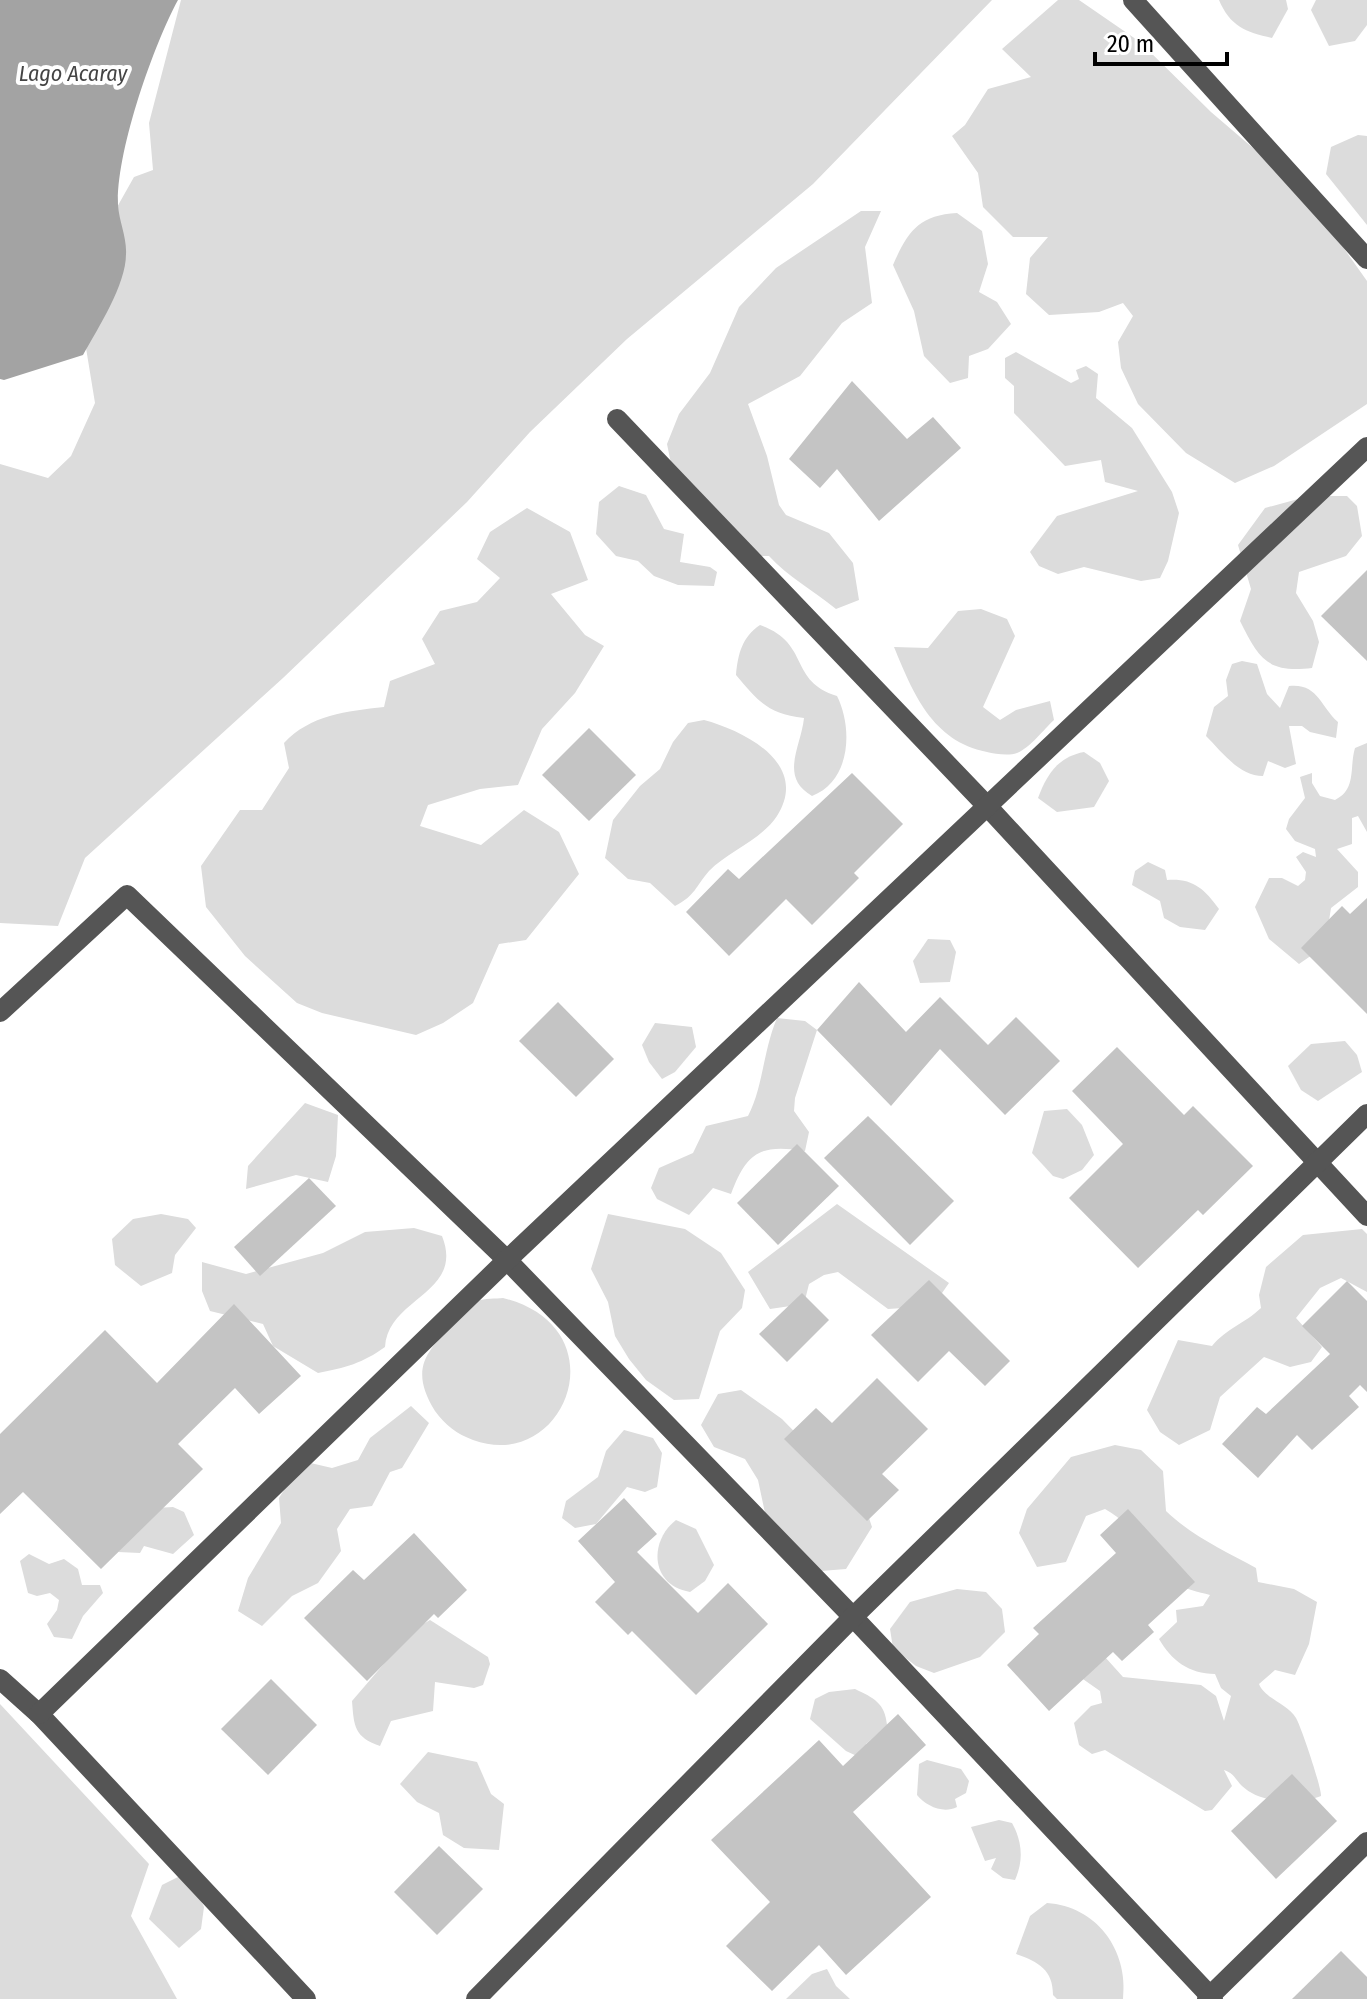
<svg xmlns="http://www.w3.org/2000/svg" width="1367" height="1999" font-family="'Fira Sans Condensed',sans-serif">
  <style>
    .green { fill: #dcdcdc }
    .water { fill: #a3a3a3 }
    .building { fill: #c4c4c4 }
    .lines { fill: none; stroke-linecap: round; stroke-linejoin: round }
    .minor { stroke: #555; stroke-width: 20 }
    .labels { text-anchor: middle; stroke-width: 8; stroke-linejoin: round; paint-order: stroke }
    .water-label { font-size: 22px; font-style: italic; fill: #444; stroke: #fff }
  </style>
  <rect width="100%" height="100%" fill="#fff"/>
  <!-- green -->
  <g class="green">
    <path d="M181,0H992L813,184L627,339L530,432L467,502L283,678L85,858L58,926L0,923V464L48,478L71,456L95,403L86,348L90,288L103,232L134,177L153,170L149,123Z"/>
    <path d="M1058,0H1079L1140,42L1211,112L1274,166L1333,233L1367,281V404L1274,466L1235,483L1186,453L1138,404L1121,368L1118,342L1133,316L1123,303L1099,312L1049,315L1026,294L1030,258L1048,237H1013L983,207L978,173L952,136L965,125L988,89L1031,77L1002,49Z"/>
    <path d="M1219,0H1286L1288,9L1272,38C1245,32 1230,26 1219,0Z"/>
    <path d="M1316,0H1367V25L1355,41L1329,46L1311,10Z"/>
    <path d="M1358,135L1367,136V225L1326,174L1331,147Z"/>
    <path d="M861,211H881L865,247L872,303L842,323L800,376L748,404L767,456L779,505L786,515L829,533L853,563L859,600L836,609C813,590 788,577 769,556H742L676,488L667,444L679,414L710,373L739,307L776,268Z"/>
    <path d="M957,213L982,231L988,264L979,292L997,302L1011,324L988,349L969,356L968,378L950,383L924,356L914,311L893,265C907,233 918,215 957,213Z"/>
    <path d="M1016,352L1071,383L1079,379L1076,370L1086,366L1098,374L1096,398L1132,428L1172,492L1179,513L1168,561L1160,578L1141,581L1084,567L1058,574L1039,566L1030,552L1057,516L1138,491L1105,482L1101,460L1065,466L1014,413V386L1005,378V358Z"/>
    <path d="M619,486L646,495L664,529L684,534L680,562L710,567L717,572L714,586L678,585L654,576L638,561L616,556L596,534L599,502Z"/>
    <path d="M1309,496H1347L1357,506L1362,536L1346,556L1299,572L1296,593L1313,621L1319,642L1312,668C1267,673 1259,659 1240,621L1251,589L1238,545L1265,508Z"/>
    <path d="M527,508L570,532L588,580L551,594L585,635L604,646L575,693L542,729L518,785L480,789L428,805L420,826L481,845L524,810L559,832L579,874L526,940L499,944L473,1003L443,1023L416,1035L322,1013L297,1003L245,956L206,907L201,866L240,810H262L289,768L284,743C310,715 347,711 384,707L390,681L435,664L422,639L440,611L477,602L500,578L477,559L490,532Z"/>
    <path d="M981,609L1007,619L1015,636L983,707L1000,720L1016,710L1050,701L1054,720C1044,729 1030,748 1017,753C1009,756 995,754 987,752C932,741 913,693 894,647L928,648L958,611Z"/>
    <path d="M760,625C811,643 788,681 837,696C853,728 851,781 812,796C779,777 801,747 804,718C767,713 759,702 736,675C738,654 742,637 760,625Z"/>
    <path d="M1242,661L1257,664L1267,694L1280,708L1289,686C1318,683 1320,706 1338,722L1336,738L1310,732L1302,726H1289L1296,764L1285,768L1268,761L1263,776C1239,776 1222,752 1206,736L1214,707L1228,696L1226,680L1232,664Z"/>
    <path d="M704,720C745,731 810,764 777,816C761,840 729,851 709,871C695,887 696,895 675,906L650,883L628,879L605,858L613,820L640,786L660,769L673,742L688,723Z"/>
    <path d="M1367,743V832L1358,816L1352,818V844L1337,849L1358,872V887L1331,908L1325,946L1299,964L1269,939L1255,907L1269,878H1282L1298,886L1305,880L1306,872L1296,857L1303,852L1316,857L1315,849L1295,841L1286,829L1289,819L1305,798L1300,777L1312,773V783L1320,796L1335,800C1357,789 1349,768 1355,748Z"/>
    <path d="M1084,752L1100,763L1109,781L1094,807L1057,812L1038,798C1047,774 1058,757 1084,752Z"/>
    <path d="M1148,862L1165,870L1167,880C1192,878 1204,888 1219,909L1205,930L1180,927L1164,918L1160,901L1132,885L1135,871Z"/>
    <path d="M928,939L950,940L956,952L950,982L920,983L913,961Z"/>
    <path d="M777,1018L805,1021L817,1030L795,1098L794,1111L809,1132L805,1151C761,1144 747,1151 731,1194L713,1188L689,1215L657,1199L651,1188L659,1168L693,1153L706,1126L748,1116C763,1088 763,1051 777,1018Z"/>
    <path d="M655,1023L692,1027L696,1047L675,1072L662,1079L649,1062L642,1045Z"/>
    <path d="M1345,1041L1357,1055L1362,1072L1318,1101L1301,1090L1288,1066L1311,1044Z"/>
    <path d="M305,1103L338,1115L336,1156L328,1182L296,1175L246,1189L248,1166Z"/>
    <path d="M1067,1109L1082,1125L1094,1155L1082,1170L1063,1179L1053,1176L1032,1153L1044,1111Z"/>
    <path d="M837,1204L949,1283L933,1306L888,1309L838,1272L824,1275L809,1284L804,1304L770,1309L748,1272Z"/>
    <path d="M161,1214L188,1219L196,1228L175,1255L172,1273L141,1286L115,1265L112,1239L133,1219Z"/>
    <path d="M608,1214L685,1229L721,1253L745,1290L742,1308L720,1331L699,1399L674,1400L646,1380L629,1359L615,1336L608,1302L591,1269Z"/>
    <path d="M414,1228L442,1236C465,1294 388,1297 385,1347C363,1363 345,1368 318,1373L273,1346L263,1324L210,1311L202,1291V1262L246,1274L323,1253L365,1232Z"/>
    <path d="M1362,1229L1367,1234V1292L1341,1278L1320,1288L1296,1318L1322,1347L1311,1362L1290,1367L1264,1357L1220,1397L1210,1430L1179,1445L1160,1432L1147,1410L1178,1340L1212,1346C1227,1328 1244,1324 1261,1308L1259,1295L1266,1267L1303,1235Z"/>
    <path d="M503,1298C622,1328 565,1474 473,1440C457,1434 445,1425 435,1411C409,1369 426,1351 456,1322C462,1316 471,1304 478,1301C484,1298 496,1299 503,1298Z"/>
    <path d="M741,1390L782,1419L864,1503L872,1527L846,1569L821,1571L765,1513L758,1480L745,1459L714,1447L701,1425L718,1394Z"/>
    <path d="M411,1406L429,1423L402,1468L390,1472L372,1506L350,1509L337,1529L341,1551L318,1583L292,1596L262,1626L238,1611L248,1578L281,1523L279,1498L302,1461L332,1468L358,1460L370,1438Z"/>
    <path d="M624,1430L653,1438L662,1453L657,1487L645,1492L627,1487L596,1524L575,1528L562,1518L566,1501L598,1477L606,1451Z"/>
    <path d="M1115,1445L1141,1450L1163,1471L1166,1511C1192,1536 1225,1551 1256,1568L1258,1582L1294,1589L1317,1602L1309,1644L1295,1675L1275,1670L1259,1684C1265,1699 1287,1703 1296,1718C1301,1726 1322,1789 1321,1796C1299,1805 1261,1804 1242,1786C1234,1778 1235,1774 1224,1770L1232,1786L1212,1810L1205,1811L1105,1750L1092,1754L1079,1745L1074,1723L1091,1706L1102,1703L1100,1691L1080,1677L1105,1657L1123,1677L1201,1685L1216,1696L1224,1721L1231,1696L1221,1688L1215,1674C1189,1674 1171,1660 1159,1639L1177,1622L1176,1610L1203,1606L1210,1595C1199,1592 1183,1589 1175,1582C1150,1559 1136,1526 1105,1509L1086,1516L1066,1562L1037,1567L1019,1533L1027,1509L1071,1457Z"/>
    <path d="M173,1507L184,1512L194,1535L173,1554L144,1546L140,1553L118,1552L156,1508Z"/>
    <path d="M676,1520L696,1529L714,1565L705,1581L690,1592C651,1586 648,1542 676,1520Z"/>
    <path d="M29,1554L49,1564L64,1559L78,1569L82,1585H100L103,1593L83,1616L72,1639L54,1637L47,1624L57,1610L59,1600L50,1593L37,1596L28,1593L20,1561Z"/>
    <path d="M957,1589L986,1592L1002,1609L1005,1632L980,1657L934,1673L916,1666L893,1648L890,1629L910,1602Z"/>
    <path d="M430,1620L488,1657L490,1664L483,1685L474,1688L435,1682L433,1711L391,1721L380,1746C354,1737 354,1726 352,1701L413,1630Z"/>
    <path d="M855,1689C874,1698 885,1703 887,1725L866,1744L867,1754L859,1757L846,1751L810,1719L815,1699L829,1692Z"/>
    <path d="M0,1704L149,1864L131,1916L177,1999H0Z"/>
    <path d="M428,1752L477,1762L491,1794L504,1804L499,1850L464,1848L443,1835L439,1813L417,1802L400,1784Z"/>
    <path d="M927,1760L961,1769L969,1781L966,1793L955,1799L957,1807C943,1814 926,1806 917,1795L919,1764Z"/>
    <path d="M999,1820L1012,1823C1022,1841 1024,1860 1015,1880L1003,1878L991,1869L996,1858L985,1861L971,1827Z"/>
    <path d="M188,1872L204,1907L201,1929L179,1948L149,1919L162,1885Z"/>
    <path d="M1047,1903C1096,1906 1129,1950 1123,1999H1057L1053,1995C1053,1970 1039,1962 1016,1954L1030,1916Z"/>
    <path d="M827,1969L836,1986L850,1999H786L812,1974Z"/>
  </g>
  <!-- water -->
  <path class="water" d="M0,0H178C153,46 116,152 118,205C119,221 127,238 126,254C126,285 98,328 83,355L4,380L0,379Z"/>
  <!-- building -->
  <g class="building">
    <path d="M852,381L907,439L933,417L961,448L879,521L837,469L820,488L789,459Z"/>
    <path d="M1367,570V661L1321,616Z"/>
    <path d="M589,728L636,775L589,821L542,775Z"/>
    <path d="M852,773L903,824L854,873L859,878L812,925L786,899L729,956L686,912L728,869L739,879Z"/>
    <path d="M1367,898V1014L1301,948L1342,906L1350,914Z"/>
    <path d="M859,982L906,1032L940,997L988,1045L1016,1017L1060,1061L1005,1115L940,1049L891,1106L817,1030Z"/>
    <path d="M558,1002L614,1059L576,1097L519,1041Z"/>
    <path d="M1117,1047L1184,1115L1193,1106L1253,1166L1203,1215L1198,1210L1138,1268L1069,1198L1123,1144L1072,1091Z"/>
    <path d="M868,1116L954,1201L910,1245L824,1158Z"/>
    <path d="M797,1144L839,1186L778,1245L737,1203Z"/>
    <path d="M309,1178L336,1206L260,1276L234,1247Z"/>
    <path d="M929,1280L1010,1361L985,1386L949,1351L918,1382L871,1335Z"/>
    <path d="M1347,1281L1367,1301V1392L1360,1385L1349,1396L1359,1407L1312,1450L1297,1435L1258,1478L1222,1444L1257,1407L1266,1414L1330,1354L1302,1326Z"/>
    <path d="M802,1293L829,1320L787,1362L759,1334Z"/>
    <path d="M234,1304L301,1376L259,1414L235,1388L178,1444L203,1469L101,1569L23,1492L0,1514V1434L105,1330L157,1383Z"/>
    <path d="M877,1378L928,1429L882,1474L899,1490L867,1521L784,1439L816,1408L832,1423Z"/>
    <path d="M624,1498L657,1534L637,1552L698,1613L728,1583L768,1624L696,1695L632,1631L628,1635L595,1602L615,1582L578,1541Z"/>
    <path d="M1128,1509L1195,1582L1148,1625L1154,1632L1122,1661L1113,1652L1049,1711L1007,1665L1039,1634L1033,1628L1116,1553L1100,1535Z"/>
    <path d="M414,1533L467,1590L438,1618L434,1614L367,1681L304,1618L353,1570L364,1580Z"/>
    <path d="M271,1679L317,1725L268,1775L221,1729Z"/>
    <path d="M898,1714L926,1745L853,1812L931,1897L846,1975L819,1945L772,1991L726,1946L770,1902L711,1840L819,1740L843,1766Z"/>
    <path d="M1292,1774L1337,1821L1276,1879L1231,1831Z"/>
    <path d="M439,1846L483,1889L437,1935L394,1892Z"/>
    <path d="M1341,1951L1367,1977V1999H1292Z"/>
  </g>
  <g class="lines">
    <!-- minor -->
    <g class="minor">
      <path d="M1133,0L1367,259"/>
      <path d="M617,419L987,806L1367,1216"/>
      <path d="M0,1012L127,895L507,1260L853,1617L1213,1999"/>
      <path d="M0,1679L39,1714L306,1999"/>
      <path d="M39,1714L507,1260L1367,447"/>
      <path d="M476,1999L853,1617L1367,1114"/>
      <path d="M1207,1999L1367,1842"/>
    </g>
  </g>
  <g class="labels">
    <!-- water labels -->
    <g class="water-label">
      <text x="73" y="81">Lago Acaray</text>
    </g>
  </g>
  <!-- scale -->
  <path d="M1095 52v12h132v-12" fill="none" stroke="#000000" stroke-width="4"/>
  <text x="1107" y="52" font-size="24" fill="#000000" stroke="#ffffff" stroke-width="6" paint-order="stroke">20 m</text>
</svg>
